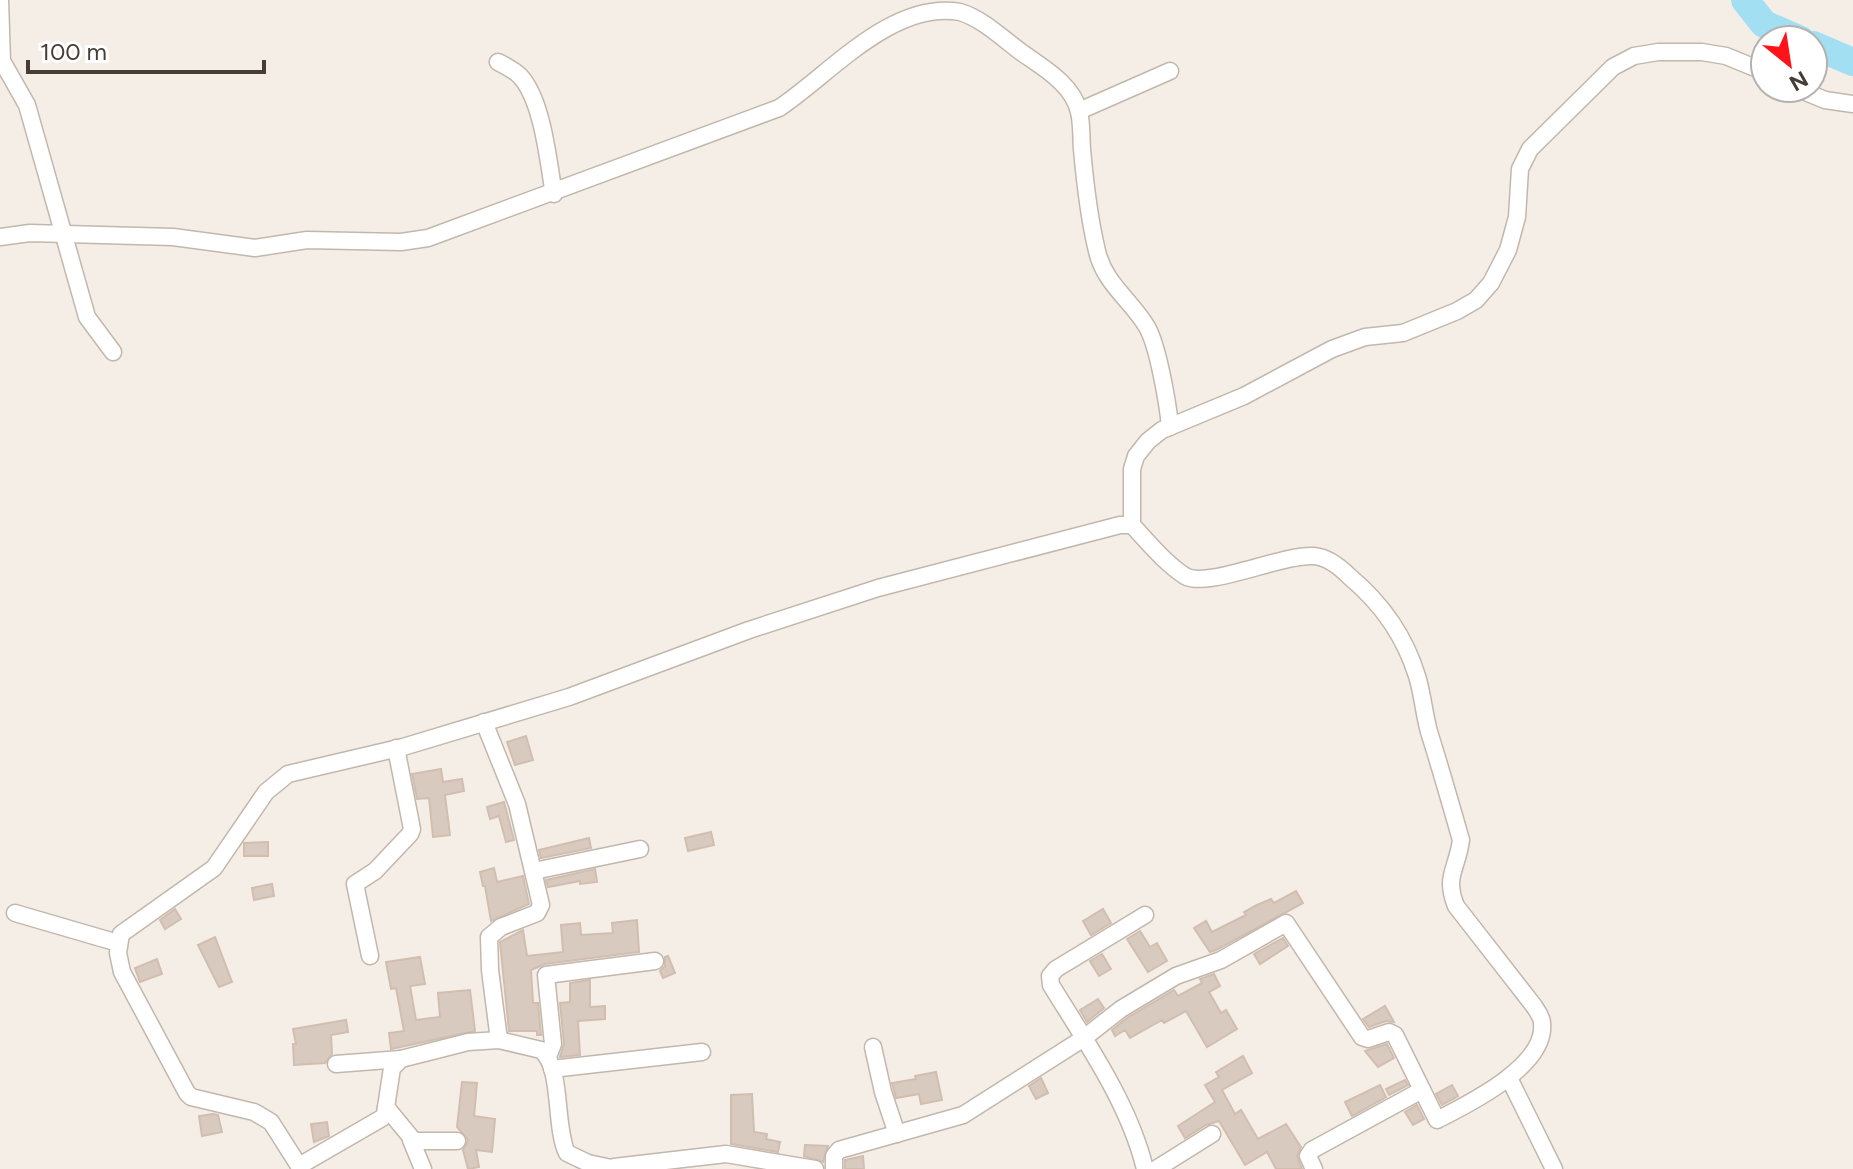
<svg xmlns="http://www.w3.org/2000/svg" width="1853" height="1169" font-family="Figtree,sans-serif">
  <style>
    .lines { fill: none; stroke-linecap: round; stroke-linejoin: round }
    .river { stroke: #a2dff2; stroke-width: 28 }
    .building { fill: #d9cabf; stroke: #d1beaf; stroke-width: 2 }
    .minor-casing { stroke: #c2b7ac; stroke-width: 19 }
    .minor { stroke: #fff; stroke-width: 16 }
  </style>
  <rect width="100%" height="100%" fill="#f4eee7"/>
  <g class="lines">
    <!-- river -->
    <g class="river">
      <path d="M1745,0L1764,24L1801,40"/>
      <path d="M1813,45L1853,62"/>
    </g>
  </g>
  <!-- building -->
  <g class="building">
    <path d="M526,736L533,760L515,765L507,742Z"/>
    <path d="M441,769L443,782L462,779L464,791L445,795L450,835L433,837L429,798L417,799L412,774Z"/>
    <path d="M504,802L514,840L506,842L499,816L490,819L487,807Z"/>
    <path d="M711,832L714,845L688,851L685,838Z"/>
    <path d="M589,838L591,848L541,858L539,850Z"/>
    <path d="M268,842V856H244V843Z"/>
    <path d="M494,868L497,882L523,876L529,904L491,921L485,886H483L480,872Z"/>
    <path d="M595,869L597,882L580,884V881L548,887L546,880Z"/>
    <path d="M272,884L274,896L254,900L252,888Z"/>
    <path d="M1296,891L1303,903L1216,950L1210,952L1194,928L1206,921L1212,932L1246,915L1244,912L1257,905L1271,899L1274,903Z"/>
    <path d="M175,909L181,919L165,929L160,920Z"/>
    <path d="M1103,909L1111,923L1091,935L1083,921Z"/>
    <path d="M637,920L639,952L545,964L531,970L533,1003H538L541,1035H537V1031H509L500,942L523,930L527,956L563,952L561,925L580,923L581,935L613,933L612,923Z"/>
    <path d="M1140,931L1150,947L1157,943L1167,961L1148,972L1127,939Z"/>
    <path d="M215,937L232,982L219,987L198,945Z"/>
    <path d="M1283,938L1288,946L1260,964L1254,954Z"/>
    <path d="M1102,954L1111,969L1099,976L1090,961Z"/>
    <path d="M668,956L675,973L663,978L660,971L665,966V957Z"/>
    <path d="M420,957L425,984L410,986L416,1020L440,1017L438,993L470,990L475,1031L391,1049L389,1033L404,1031L396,988L391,989L386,962Z"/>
    <path d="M157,959L162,974L140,982L135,968Z"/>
    <path d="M1214,974L1220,986L1209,992L1221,1013L1226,1010L1237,1029L1207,1047L1186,1011L1164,1023L1162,1020L1130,1038L1125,1030L1115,1036L1112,1030L1127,1018L1174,990L1178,996L1202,983L1200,979Z"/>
    <path d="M590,980V1007L605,1006V1019L578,1021L580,1055L560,1057L564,1044L560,1003L570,1002V983Z"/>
    <path d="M1098,999L1104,1008L1087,1022L1080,1010Z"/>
    <path d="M1385,1006L1394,1022L1386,1021L1369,1027L1363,1019Z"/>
    <path d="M346,1020L348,1032L331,1035L332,1054L325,1063L294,1065L293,1044H296L293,1029Z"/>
    <path d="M1387,1044L1394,1058L1378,1067L1365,1051Z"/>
    <path d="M1243,1056L1252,1073L1222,1090L1235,1114L1241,1110L1258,1139L1286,1124L1301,1147L1297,1156L1302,1169H1276L1267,1152L1245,1165L1219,1121L1206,1125L1185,1138L1178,1126L1215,1102L1205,1085L1219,1077L1216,1072Z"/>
    <path d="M936,1072L942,1100L921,1104L919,1094L896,1098L892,1083L916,1079L915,1076Z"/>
    <path d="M1041,1078L1048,1093L1036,1099L1029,1086Z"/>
    <path d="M1405,1080L1408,1085L1389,1095L1386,1089Z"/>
    <path d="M462,1082L477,1083L474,1116L495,1119L492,1152L476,1150L479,1167L468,1169L463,1150L468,1140L457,1127Z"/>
    <path d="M1380,1085L1386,1097L1352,1116L1345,1102Z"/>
    <path d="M1452,1085L1458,1096L1442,1105L1436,1094Z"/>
    <path d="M752,1094L754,1132L767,1134L766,1139L780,1142L778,1152L731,1144V1095Z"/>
    <path d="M1417,1105L1424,1119L1413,1125L1405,1112Z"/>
    <path d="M213,1114L218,1115L222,1132L202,1136L199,1116Z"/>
    <path d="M327,1122L329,1136L314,1142L311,1124Z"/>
    <path d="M805,1145L828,1146L823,1162L804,1156Z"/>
    <path d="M863,1156L864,1169H845V1160Z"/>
  </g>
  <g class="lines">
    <defs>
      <g id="minor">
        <path d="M0,0L2,61L27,105L87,317L113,352"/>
        <path d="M498,62C506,66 514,70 520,76C543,101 548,161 554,194"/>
        <path d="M1796,88L1825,100L1853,104"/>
        <path d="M1079,111L1170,71"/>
        <path d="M0,237L30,233L173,237L255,248L307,240L401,242L428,238L779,108C829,75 892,0 960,12C983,19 1002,38 1021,52C1042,67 1073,84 1079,112C1082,124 1081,137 1082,149C1085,183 1089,218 1097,251C1104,283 1131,300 1147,327C1158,346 1168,404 1170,427"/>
        <path d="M1132,525V469L1136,456L1148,441L1162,430L1244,396L1332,349L1365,337L1403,333L1457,311L1476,300L1491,283L1508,250L1517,217L1520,169L1530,149L1613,67L1634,56L1658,52H1702L1726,56L1765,72"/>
        <path d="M484,722L517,804L541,905L537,913L501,927L489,937L490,970L499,1040"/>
        <path d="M534,871L640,849"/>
        <path d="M15,913L118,943"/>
        <path d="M1145,915L1056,969L1050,976L1051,985C1086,1042 1129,1103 1145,1169"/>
        <path d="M370,956L355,884L375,871L410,834L412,829L396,748"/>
        <path d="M873,1047L883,1092L897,1134"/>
        <path d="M548,1057L553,1044L546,975L655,961"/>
        <path d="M336,1064L401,1059"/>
        <path d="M552,1069L702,1052"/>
        <path d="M1509,1078L1554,1169"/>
        <path d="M386,1107L414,1141H457"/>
        <path d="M411,1140L423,1169"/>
        <path d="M299,1166L382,1118L385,1114L392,1068L401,1059L468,1042L499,1040L541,1050C563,1067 554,1127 567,1153L588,1163L616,1169"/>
        <path d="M614,1167L726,1154L815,1169"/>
        <path d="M301,1169L271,1122L254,1112L191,1097L187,1093L122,972L118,953L121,934L214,868L266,792L288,774L403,747L569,697L749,630L878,588L1120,525H1132C1148,542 1165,563 1185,576C1207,589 1282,554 1314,556C1328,557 1341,568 1350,577C1381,603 1405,637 1417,676C1423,695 1424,716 1430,735C1441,770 1451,805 1461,840C1457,870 1444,876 1456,906L1534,1006C1537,1011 1542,1017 1542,1023C1547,1066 1468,1104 1437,1120L1395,1035L1389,1032L1368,1039L1362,1037L1286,923L1221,960L1176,976L1121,1009L1084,1038L963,1115L839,1150L834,1156V1169"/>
        <path d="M1156,1169L1212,1134"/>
        <path d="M1314,1169L1308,1156L1312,1150L1422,1090"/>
      </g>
    </defs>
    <!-- minor casing -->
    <use href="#minor" class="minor-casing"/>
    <!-- minor -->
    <use href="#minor" class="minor"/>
  </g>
  <!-- north arrow -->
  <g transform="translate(1789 64) rotate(150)"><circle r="38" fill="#ffffff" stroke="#b5b1af" stroke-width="2"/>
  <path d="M0-6L14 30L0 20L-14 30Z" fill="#fe1418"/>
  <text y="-12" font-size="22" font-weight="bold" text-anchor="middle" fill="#473d36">N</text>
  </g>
  <!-- scale -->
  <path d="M28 60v12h236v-12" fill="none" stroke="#473d36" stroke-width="4"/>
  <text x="40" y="60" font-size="24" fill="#473d36" stroke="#ffffff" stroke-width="6" paint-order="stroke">100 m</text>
</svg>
